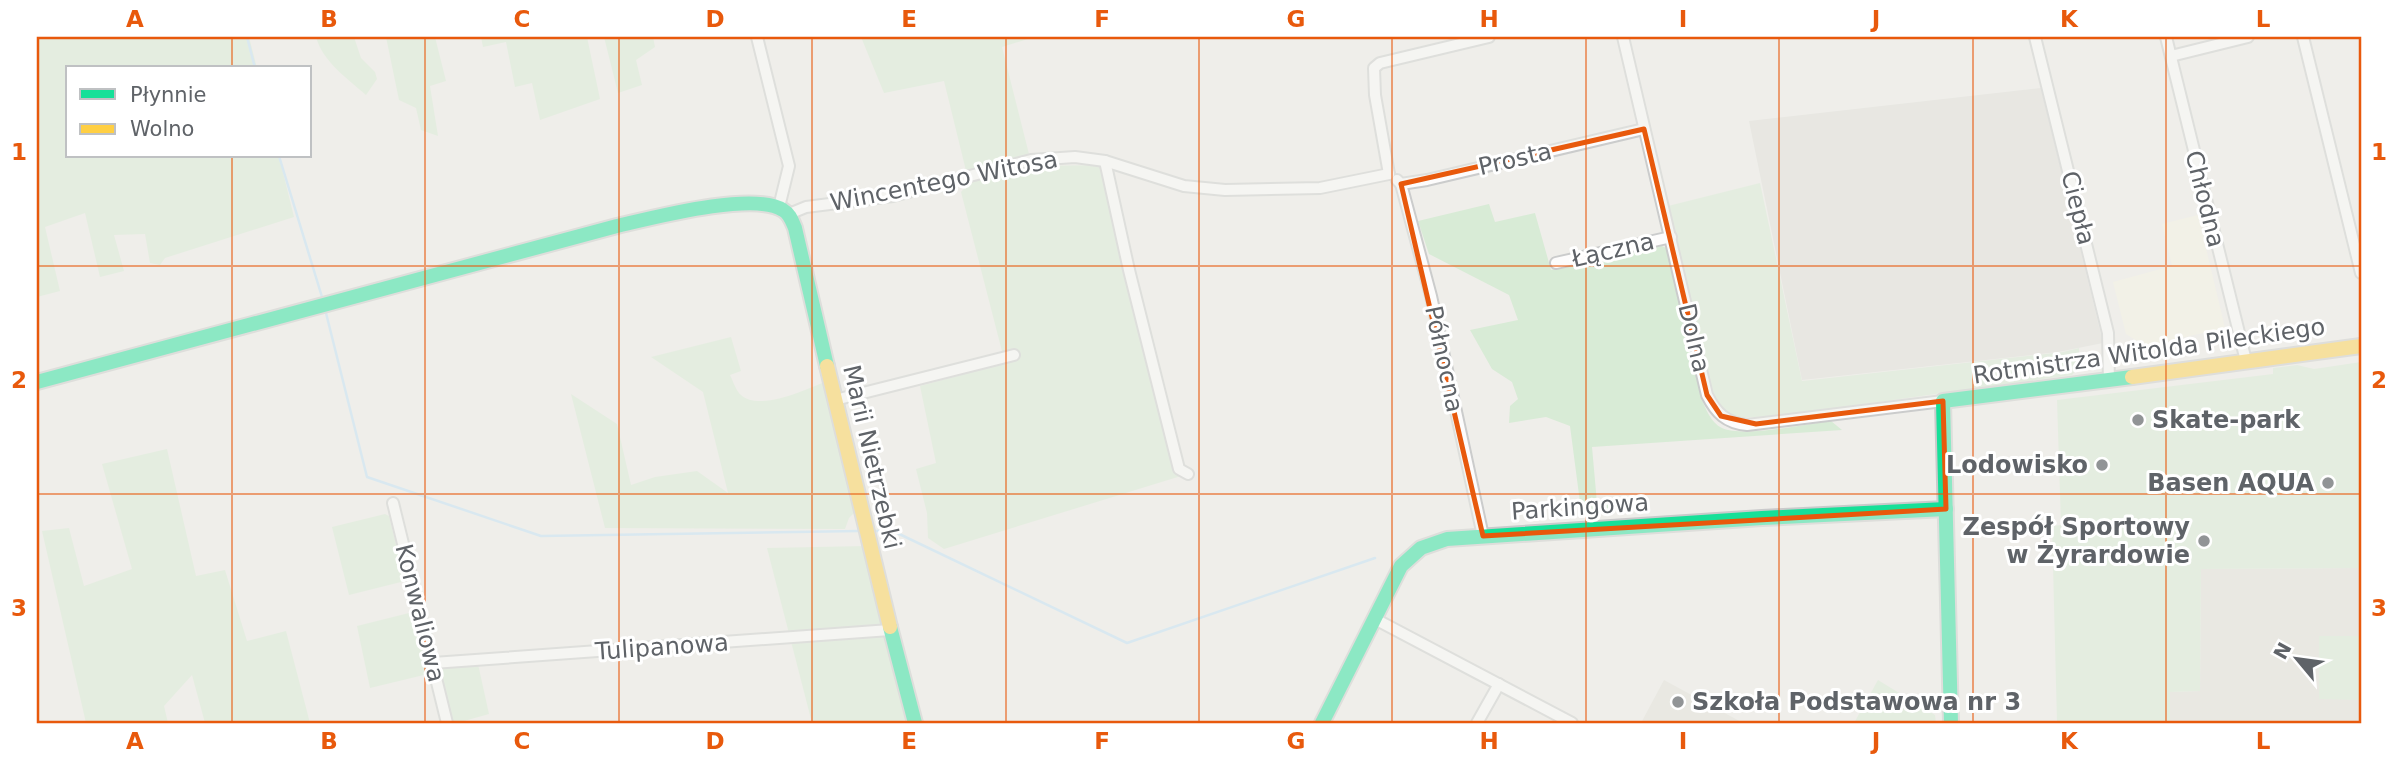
<svg xmlns="http://www.w3.org/2000/svg" width="2398" height="760" font-family="'DejaVu Sans',sans-serif">
  <style>
    .commercial { fill: #f7f3e4 }
    .industrial { fill: #dfddda }
    .education { fill: #e2e0da }
    .green { fill: #d8ebd6 }
    .lines { fill: none; stroke-linecap: round; stroke-linejoin: round }
    .stream { stroke: #bfe0f9; stroke-width: 2.5 }
    .street-casing { stroke: #cbcccc; stroke-width: 14 }
    .fast-casing { stroke: #cacacb; stroke-width: 18 }
    .slow-casing { stroke: #cacacb; stroke-width: 18 }
    .street { stroke: #fdfcfc; stroke-width: 10 }
    .fast { stroke: #16e098; stroke-width: 14 }
    .slow { stroke: #ffcf43; stroke-width: 14 }
    .marked { fill: none; stroke: #e8590c; stroke-width: 5; stroke-linejoin: round }
    .grid { fill: none; stroke: #e8590c; stroke-width: 2; stroke-opacity: 0.55 }
    .poi-dot { fill: #919496; stroke: #fff; stroke-width: 2.5 }
    .labels { text-anchor: middle; stroke-width: 6; stroke-linejoin: round; paint-order: stroke }
    .street-label { font-size: 24px; fill: #5f6368; stroke: #fff }
    .poi-label { font-size: 24px; font-weight: bold; fill: #5f6368; stroke: #fff; text-anchor: end }
    .neatline { fill: none; stroke: #e8590c; stroke-width: 2.5 }
    .grid-label { font-size: 23px; text-anchor: middle; font-weight: bold; fill: #e8590c }
  </style>
  <rect width="100%" height="100%" fill="#efeeea"/>
  <!-- commercial -->
  <path class="commercial" d="M2198,215L2225,328L2145,346L2126,334L2113,282L2172,266L2162,224Z"/>
  <!-- industrial -->
  <path class="industrial" d="M2041,88L2103,343L2058,352L1802,380L1749,121Z"/>
  <!-- education -->
  <g class="education">
    <path d="M2361,568V723H2170V692L2200,691L2201,569Z"/>
    <path d="M1664,680L1743,723H1641Z"/>
  </g>
  <!-- green -->
  <g class="green">
    <path d="M37,37H249L257,68H68V156H279L294,217L165,258L160,265L150,263L145,234L114,235L124,271L100,277L85,213L45,227L60,291L37,297Z"/>
    <path d="M316,37H354L361,58L375,72L377,79L366,95C347,78 323,62 316,37Z"/>
    <path d="M386,37H435L446,81L430,86L438,136L421,130L416,108L399,100Z"/>
    <path d="M481,37H587L600,99L540,120L532,83L515,87L506,42L483,47Z"/>
    <path d="M604,37H653L655,47L636,60L642,85L618,93Z"/>
    <path d="M861,37H1034L1002,47L1032,166L1101,165L1181,476L944,549L928,538L927,513L916,469L936,463L920,386L1005,363L961,192L969,183L944,81L884,93Z"/>
    <path d="M1760,183L1802,381L2063,352L2079,348V367L2072,375L1779,416L1734,418L1726,415L1712,396L1668,206Z"/>
    <path d="M1489,204L1495,222L1535,213L1551,270L1658,244L1668,249L1701,397C1705,408 1711,423 1722,428C1745,438 1805,424 1831,421L1842,430L1592,447L1597,503L1610,502L1611,512L1585,514V509L1581,510L1570,426L1546,417L1509,423L1510,406L1518,399L1512,382L1492,369L1470,330L1518,320L1509,295L1429,254L1418,221Z"/>
    <path d="M731,337L741,371L730,375C733,381 736,391 741,395C759,412 807,389 827,381L857,510L849,518L845,529L605,528L571,394L617,424L631,485L655,477L697,471L728,493L703,392L651,357Z"/>
    <path d="M2361,362V568L2201,569L2200,691L2170,692V723H2057L2052,526L2061,525L2057,400L2273,374V368L2297,365L2314,369Z"/>
    <path d="M167,449L196,576L225,570L247,641L286,631L310,723H205L192,675L164,706L168,723H86L42,531L69,528L84,586L132,569L102,464Z"/>
    <path d="M385,514L389,516L405,581L349,595L332,527Z"/>
    <path d="M866,546L909,723H812L767,548Z"/>
    <path d="M413,612L428,674L370,688L357,626Z"/>
    <path d="M2319,636H2360V700L2319,699Z"/>
    <path d="M478,664L489,714L457,723L452,722L440,675L443,669Z"/>
    <path d="M1878,680L1935,715L1936,723H1854Z"/>
  </g>
  <g class="lines">
    <!-- stream -->
    <g class="stream">
      <path d="M247,37L255,68"/>
      <path d="M279,156L322,297"/>
      <path d="M326,313L367,477L541,536L859,531"/>
      <path d="M873,531H893L1127,643L1375,558"/>
    </g>
    <defs>
      <g id="street">
        <path d="M757,37L789,166L779,207"/>
        <path d="M1623,37L1707,395C1716,413 1726,423 1747,425L1943,401"/>
        <path d="M2035,37L2108,333L2109,381"/>
        <path d="M2166,37L2246,361"/>
        <path d="M2303,37L2361,273"/>
        <path d="M2171,56L2248,37"/>
        <path d="M1105,161L1129,270L1179,469L1188,474"/>
        <path d="M1389,174L1375,95L1374,68L1380,63L1489,37"/>
        <path d="M1397,180L1401,184L1427,180L1644,129"/>
        <path d="M1401,184L1431,296L1483,536"/>
        <path d="M789,214L806,207L893,196L1031,160L1075,157L1105,161L1184,186L1225,190L1320,188L1389,174"/>
        <path d="M1556,263L1671,237"/>
        <path d="M835,400L1014,355"/>
        <path d="M393,503L447,723"/>
        <path d="M1375,619L1572,723"/>
        <path d="M433,663L890,630"/>
        <path d="M1477,723L1499,684"/>
      </g>
      <g id="fast">
        <path d="M37,382L617,226C652,218 753,191 783,210C790,214 792,221 795,228L827,366"/>
        <path d="M890,627L915,723"/>
        <path d="M1322,723L1401,566L1421,548L1447,539L1762,518L1946,509"/>
        <path d="M1951,723L1943,401L2132,377"/>
      </g>
      <g id="slow">
        <path d="M827,366L890,627"/>
        <path d="M2132,377L2361,346"/>
      </g>
    </defs>
    <!-- street casing -->
    <use href="#street" class="street-casing"/>
    <!-- fast casing -->
    <use href="#fast" class="fast-casing"/>
    <!-- slow casing -->
    <use href="#slow" class="slow-casing"/>
    <!-- street -->
    <use href="#street" class="street"/>
    <!-- fast -->
    <use href="#fast" class="fast"/>
    <!-- slow -->
    <use href="#slow" class="slow"/>
  </g>
  <!-- marked area -->
  <path d="M0 0H2398V760H0ZM1644,129L1707,395L1721,416L1756,424L1943,401L1946,509L1483,536L1401,184Z" fill="#efeeea" fill-opacity=".55" fill-rule="evenodd"/>
  <path class="marked" d="M1644,129L1707,395L1721,416L1756,424L1943,401L1946,509L1483,536L1401,184Z"/>
  <!-- grid -->
  <path class="grid" d="M232,37V68M425,37V723M619,37V723M812,37V723M1006,37V723M1199,37V723M1392,37V723M1586,37V723M1779,37V723M1973,37V723M2166,37V723M232,156V723M37,266H2361M37,494H2361"/>
  <!-- markers -->
  <g class="poi-dot">
    <circle cx="2138" cy="420" r="7"/>
    <circle cx="2102" cy="465" r="7"/>
    <circle cx="2328" cy="483" r="7"/>
    <circle cx="2204" cy="541" r="7"/>
    <circle cx="1678" cy="702" r="7"/>
  </g>
  <g class="labels">
    <!-- street labels -->
    <g class="street-label">
      <text transform="translate(1515 159) rotate(-13)" y="8">Prosta</text>
      <text transform="translate(944 181) rotate(-11)" y="8">Wincentego Witosa</text>
      <text transform="translate(2205 199) rotate(76)" y="8">Chłodna</text>
      <text transform="translate(2078 208) rotate(76)" y="8">Ciepła</text>
      <text transform="translate(1613 250) rotate(-13)" y="8">Łączna</text>
      <text transform="translate(1694 338) rotate(77)" y="8">Dolna</text>
      <text transform="translate(2149 351) rotate(-8)" y="8">Rotmistrza Witolda Pileckiego</text>
      <text transform="translate(1444 359) rotate(78)" y="8">Północna</text>
      <text transform="translate(872 457) rotate(77)" y="8">Marii Nietrzebki</text>
      <text transform="translate(1580 507) rotate(-4)" y="8">Parkingowa</text>
      <text transform="translate(420 613) rotate(76)" y="8">Konwaliowa</text>
      <text transform="translate(662 647) rotate(-4)" y="8">Tulipanowa</text>
    </g>
    <!-- poi labels -->
    <g class="poi-label">
      <text x="2152" y="428" text-anchor="start">Skate-park</text>
      <text x="2088" y="473">Lodowisko</text>
      <text x="2314" y="491">Basen AQUA</text>
      <text x="2190" y="535">Zespół Sportowy<tspan x="2190" dy="28">w Żyrardowie</tspan></text>
      <text x="1692" y="710" text-anchor="start">Szkoła Podstawowa nr 3</text>
    </g>
  </g>
  <!-- border -->
  <rect width="2398" height="760" fill="none" stroke="#ffffff" stroke-width="77"/>
  <!-- legend -->
  <rect x="66" y="66" width="245" height="91" fill="#ffffff" stroke="#bfc1c3" stroke-width="2"/>
  <rect x="80" y="89" width="35" height="10" fill="#16e098" stroke="#bfc1c3" stroke-width="2"/>
  <text x="130" y="102" font-size="21" fill="#5f6368">Płynnie</text>
  <rect x="80" y="124" width="35" height="10" fill="#ffcf43" stroke="#bfc1c3" stroke-width="2"/>
  <text x="130" y="136" font-size="21" fill="#5f6368">Wolno</text>
  <!-- north arrow -->
  <g transform="translate(2297 659) rotate(299)" stroke="#ffffff" stroke-width="5" paint-order="stroke">
  <path d="M0-5L12 26L0 18L-12 26Z" fill="#5f6368"/>
  <text y="-10" font-size="19" font-weight="bold" text-anchor="middle" fill="#5f6368">N</text>
  </g>
  <rect x="38" y="38" width="2322" height="684" class="neatline"/>
  <g class="grid-label">
    <text x="135" y="27">A</text>
    <text x="329" y="27">B</text>
    <text x="522" y="27">C</text>
    <text x="715" y="27">D</text>
    <text x="909" y="27">E</text>
    <text x="1102" y="27">F</text>
    <text x="1296" y="27">G</text>
    <text x="1489" y="27">H</text>
    <text x="1683" y="27">I</text>
    <text x="1876" y="27">J</text>
    <text x="2069" y="27">K</text>
    <text x="2263" y="27">L</text>
    <text x="19" y="160">1</text>
    <text x="2379" y="160">1</text>
    <text x="19" y="388">2</text>
    <text x="2379" y="388">2</text>
    <text x="19" y="616">3</text>
    <text x="2379" y="616">3</text>
    <text x="135" y="749">A</text>
    <text x="329" y="749">B</text>
    <text x="522" y="749">C</text>
    <text x="715" y="749">D</text>
    <text x="909" y="749">E</text>
    <text x="1102" y="749">F</text>
    <text x="1296" y="749">G</text>
    <text x="1489" y="749">H</text>
    <text x="1683" y="749">I</text>
    <text x="1876" y="749">J</text>
    <text x="2069" y="749">K</text>
    <text x="2263" y="749">L</text>
  </g>
</svg>
